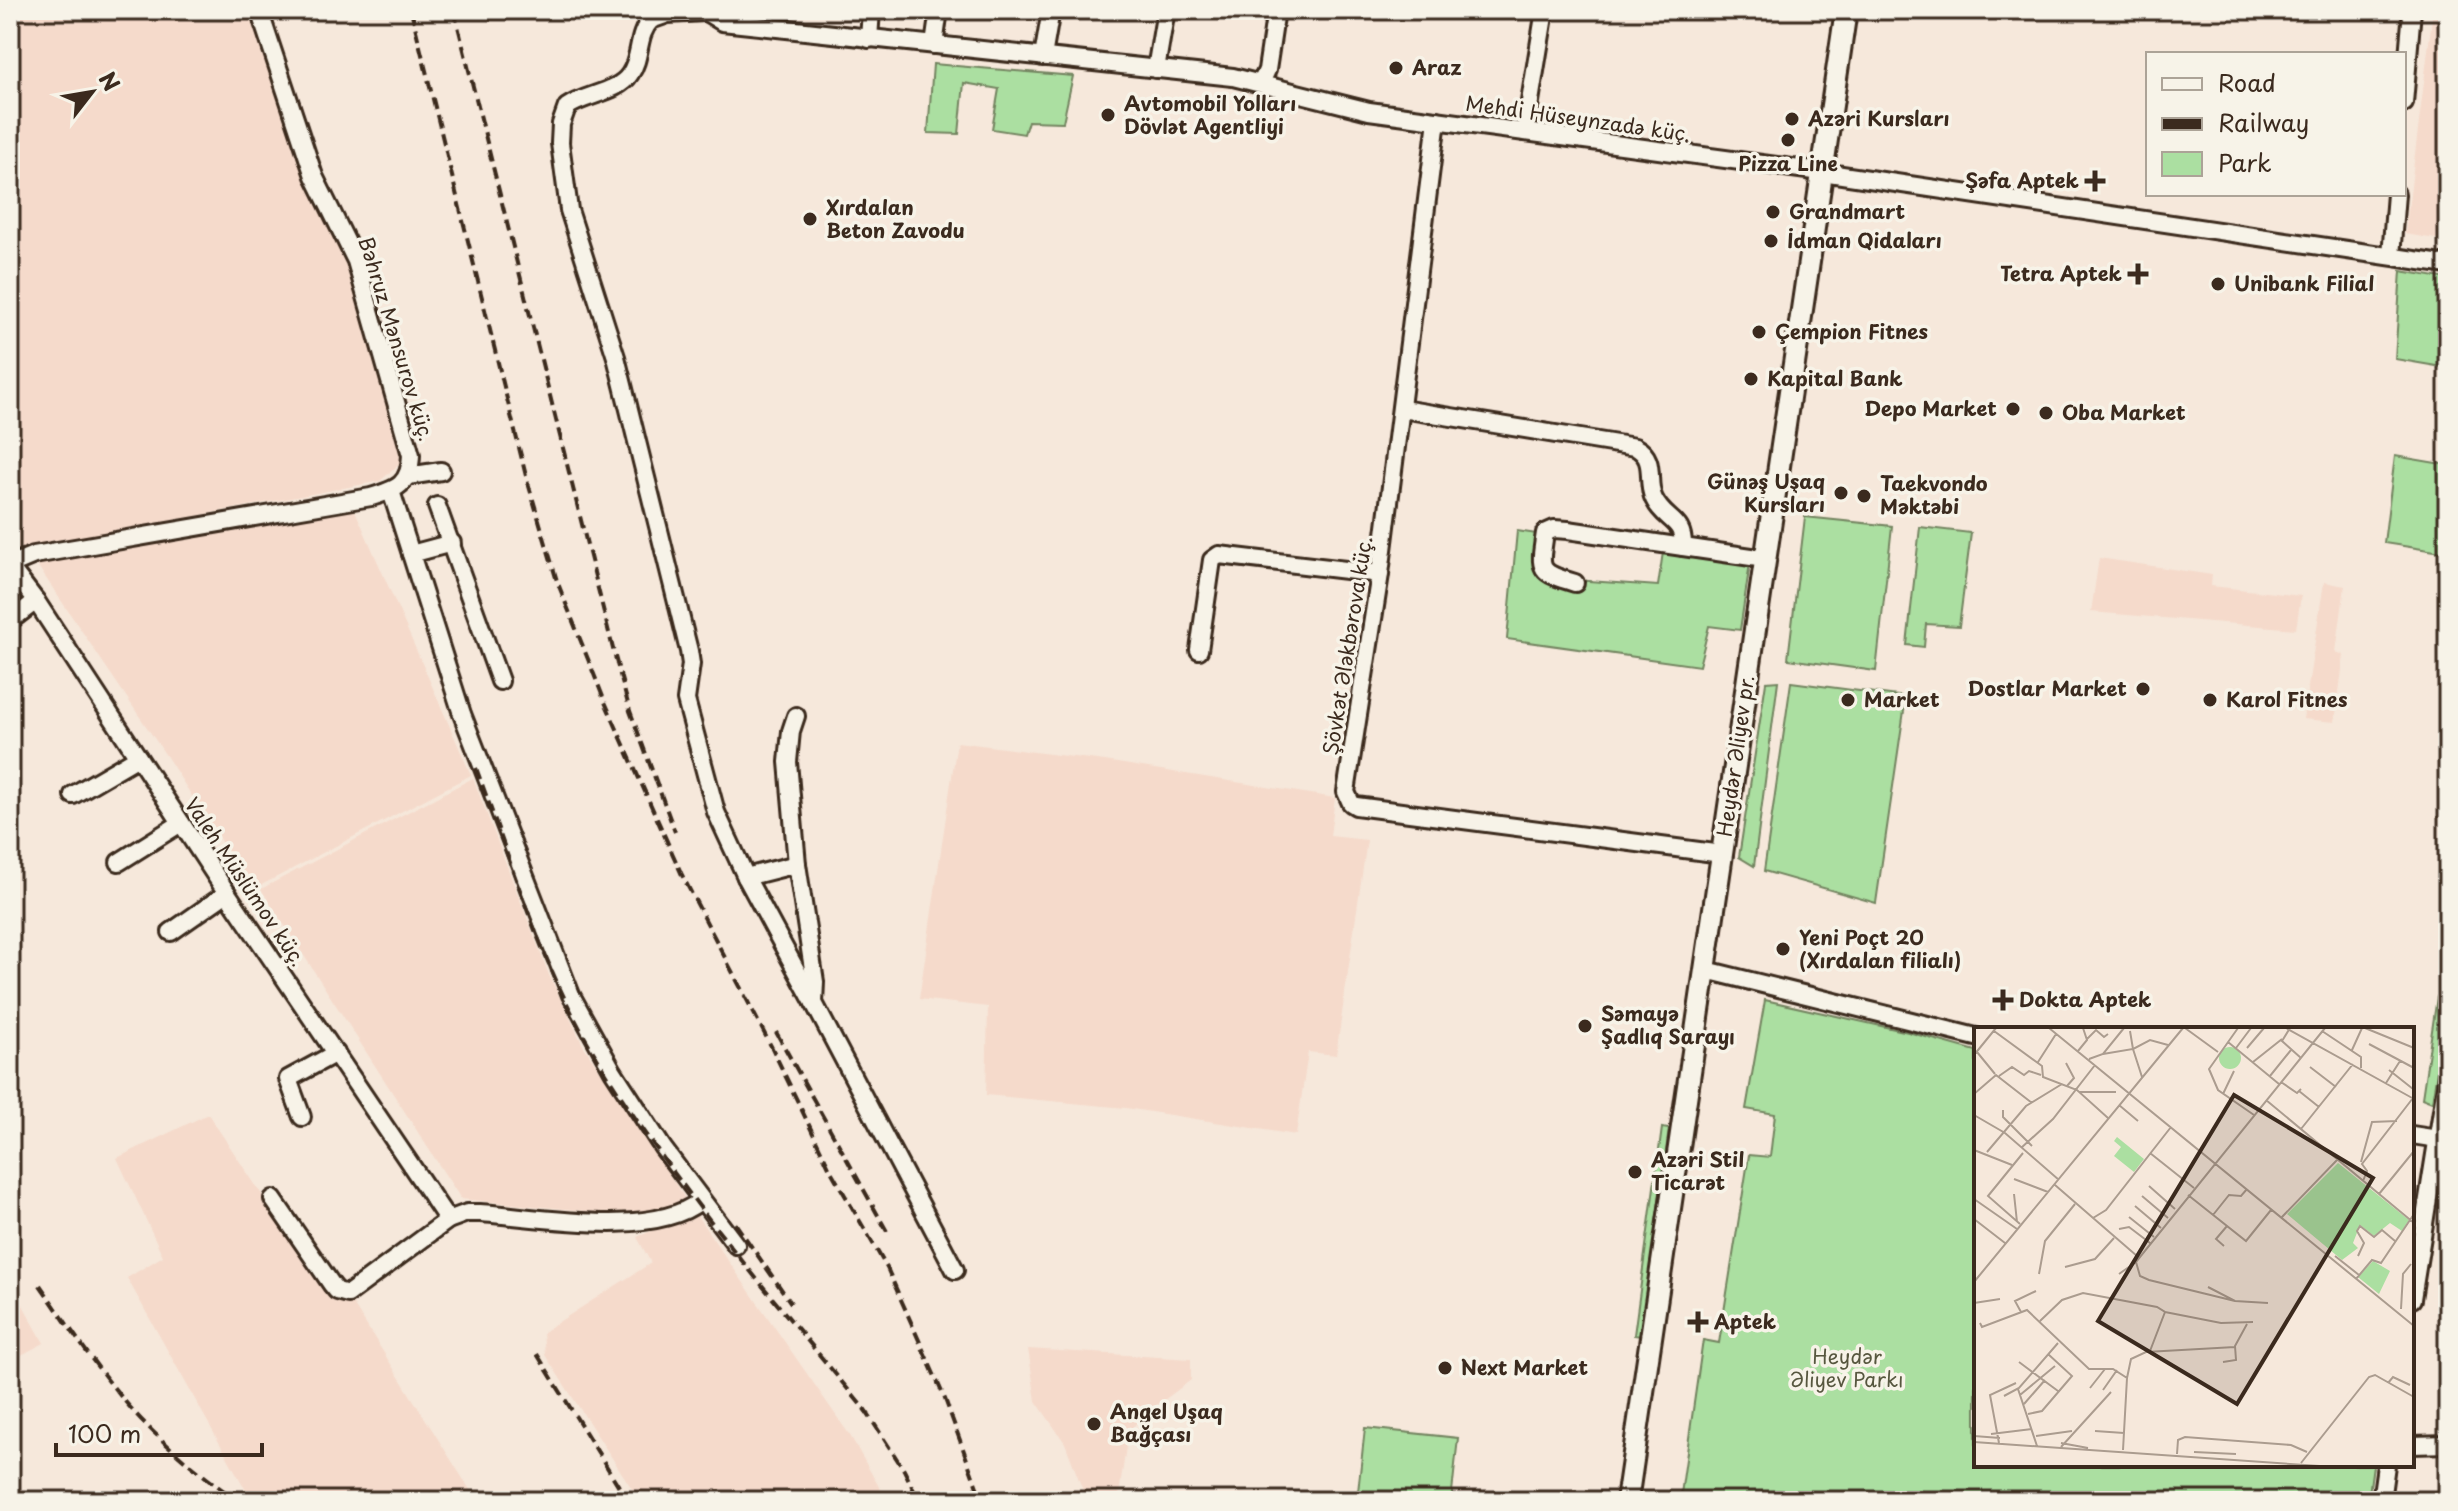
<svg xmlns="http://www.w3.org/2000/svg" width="2458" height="1511" font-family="'Playpen Sans',sans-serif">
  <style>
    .built { fill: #f5dacb }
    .green { fill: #abdfa1; stroke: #738460; stroke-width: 2 }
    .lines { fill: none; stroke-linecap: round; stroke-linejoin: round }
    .minor-casing { stroke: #3b2a1e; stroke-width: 22 }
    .major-casing { stroke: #3b2a1e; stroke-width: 26 }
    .minor { stroke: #f7f3e8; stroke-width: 16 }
    .major { stroke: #f7f3e8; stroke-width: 20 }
    .rail { stroke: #3b2a1e; stroke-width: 4; stroke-dasharray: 12 6; stroke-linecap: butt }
    .poi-dot { fill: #3b2a1e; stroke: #f7f3e8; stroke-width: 3 }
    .labels { text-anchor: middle; stroke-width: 7; stroke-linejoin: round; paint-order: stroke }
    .poi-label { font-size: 20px; font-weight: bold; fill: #3b2a1e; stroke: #f7f3e8; text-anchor: start }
    .street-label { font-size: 20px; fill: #3b2a1e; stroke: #f7f3e8 }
    .park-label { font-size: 20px; fill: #57573f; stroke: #f7f3e8 }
    .inset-road { fill: none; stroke: #ab9c8f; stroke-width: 2 }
    .view { fill: #3b2a1e; fill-opacity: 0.15; stroke: #3b2a1e; stroke-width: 4 }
    .inset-edge { fill: none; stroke: #3b2a1e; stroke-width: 4 }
  </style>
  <rect width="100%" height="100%" fill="#f6e8db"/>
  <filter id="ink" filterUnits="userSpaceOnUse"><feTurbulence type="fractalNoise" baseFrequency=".0125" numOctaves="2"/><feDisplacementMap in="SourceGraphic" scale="16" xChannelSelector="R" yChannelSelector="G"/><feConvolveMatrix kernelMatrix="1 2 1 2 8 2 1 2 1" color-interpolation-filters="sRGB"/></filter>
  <g filter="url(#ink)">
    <!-- built -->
    <g class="built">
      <path d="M10,10H247L314,199L347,257L403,461L380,481L17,550L10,543Z"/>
      <path d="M2433,10H2448V241L2405,234Z"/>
      <path d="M354,508L471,775L252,890L167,757L37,565Z"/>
      <path d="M2099,558L2212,575L2211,586L2301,596L2296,629L2091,612Z"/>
      <path d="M2324,582L2345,586L2336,652L2344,655L2335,722L2303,719Z"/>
      <path d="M957,742L1105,761L1335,798L1330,836L1367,840L1336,1055L1308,1052L1296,1135L1126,1108L986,1095L988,1007L919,999Z"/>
      <path d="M473,778L549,975L583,1045L687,1201L649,1217L461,1199L261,889Z"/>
      <path d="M208,1114L331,1298L353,1304L477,1501H252L127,1278L163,1256L117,1158Z"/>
      <path d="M695,1213L851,1437L887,1501H640L545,1355L543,1332L651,1263L637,1237Z"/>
      <path d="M10,1282L44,1343L10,1361Z"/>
      <path d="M1028,1349L1191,1359V1380L1140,1418L1131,1430L1127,1440L1118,1501H1087L1065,1443L1036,1401Z"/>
    </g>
    <!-- green -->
    <g class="green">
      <path d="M933,64L1073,76L1063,122L1028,121L1024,134L992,129L999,89L964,83L959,134L928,133Z"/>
      <path d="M2401,271L2448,279V368L2395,359Z"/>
      <path d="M2395,456L2448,465V553L2384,543Z"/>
      <path d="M1805,517L1892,526L1876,671L1788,659Z"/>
      <path d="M1920,527L1971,533L1959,626L1926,624L1924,647L1907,645Z"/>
      <path d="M1517,531L1550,536L1547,578L1658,586L1663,552L1750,563L1740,630L1709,626L1699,666L1507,639Z"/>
      <path d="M1778,681L1754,866L1739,857L1766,682Z"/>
      <path d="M1791,682L1906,697L1876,903L1764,871Z"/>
      <path d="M2437,997L2448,999V1002L2432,1102L2422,1098Z"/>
      <path d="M1765,1000L1908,1032L1976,1051V1465H2373L2368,1501H1680L1703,1340L1719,1343L1749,1155L1770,1157L1775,1114L1746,1109Z"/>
      <path d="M1662,1128L1669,1129L1641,1336L1634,1335Z"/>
      <path d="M1365,1428L1458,1438L1451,1501H1357Z"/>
    </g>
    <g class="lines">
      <defs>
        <g id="minor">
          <path d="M706,12L722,22L1233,77L1369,111L1822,172L2448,265"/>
          <path d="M706,12L668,14L651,20C636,35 642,57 630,74C618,93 585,94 567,107L561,124L560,143L569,210L616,357L689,651L691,664L686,700L716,812L746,877L814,1003"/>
          <path d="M869,39L871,10"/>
          <path d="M934,45L939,10"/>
          <path d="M1043,57L1051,10"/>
          <path d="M1156,69L1166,10"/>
          <path d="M1261,83L1267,70L1276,10"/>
          <path d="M2404,103L2412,10"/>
          <path d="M1437,120L1380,574L1346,792L1351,803L1356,806L1722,854"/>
          <path d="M1525,132L1545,10"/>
          <path d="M2391,256L2396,194"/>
          <path d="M1402,409L1635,447C1658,459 1645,481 1654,499C1665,522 1684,518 1683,547L1765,559"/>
          <path d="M408,476L441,471"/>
          <path d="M391,491L462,714L571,995L613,1071L663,1148L736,1245"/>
          <path d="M437,506L500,681"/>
          <path d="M411,554L452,543"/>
          <path d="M10,565L34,555L371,497C397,489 410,485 411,455L356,261L314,176L259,10"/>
          <path d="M10,567L36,601L227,893L448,1220"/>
          <path d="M1575,583C1538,572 1539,571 1545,533L1554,529L1568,530L1683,547"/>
          <path d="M10,621L36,601"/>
          <path d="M1199,650L1212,560L1219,555L1380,574"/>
          <path d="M796,716L791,731L788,762L797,864L815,982L814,1003L955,1270"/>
          <path d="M73,795L138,757"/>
          <path d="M119,862L181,823"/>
          <path d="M746,877L797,864"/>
          <path d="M171,932L227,893"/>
          <path d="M1706,970L1976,1037"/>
          <path d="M302,1117L288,1079L336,1053"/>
          <path d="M2412,1135L2438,1139"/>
          <path d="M273,1199L332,1285L337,1291L348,1294L448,1220L467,1213H480C539,1217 653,1239 700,1201"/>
          <path d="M2412,1299L2448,1073"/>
          <path d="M2412,1445L2448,1444"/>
          <path d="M2381,1501L2386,1465"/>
        </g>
        <path id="major" d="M1627,1501L1846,10"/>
      </defs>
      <!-- minor casing -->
      <use href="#minor" class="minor-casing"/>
      <!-- major casing -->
      <use href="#major" class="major-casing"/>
      <!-- minor -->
      <use href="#minor" class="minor"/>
      <!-- major -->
      <use href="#major" class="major"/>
      <!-- rail -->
      <g class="rail">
        <path d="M411,10L526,476L557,581L605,702L682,875L772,1048L831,1171L887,1268L945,1399L982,1501"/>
        <path d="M454,10L614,653L630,711L675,832"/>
        <path d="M476,768C511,861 540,962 591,1048C669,1181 772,1296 869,1415"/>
        <path d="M776,1032L889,1235"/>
        <path d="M735,1223L791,1303"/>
        <path d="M40,1285C67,1324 93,1363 123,1399C155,1438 197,1472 238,1501"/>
        <path d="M537,1354L628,1501"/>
        <path d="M864,1408L904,1470L919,1501"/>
        <path d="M1030,1495L1033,1501"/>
      </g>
    </g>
  </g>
  <!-- markers -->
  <g class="poi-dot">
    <circle cx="1396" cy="68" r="8"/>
    <circle cx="1108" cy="115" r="8"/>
    <circle cx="1792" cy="119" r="8"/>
    <circle cx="1788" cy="140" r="8"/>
    <path d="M2091 169h8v8h8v8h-8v8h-8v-8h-8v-8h8z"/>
    <circle cx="1773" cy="212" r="8"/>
    <circle cx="810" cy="219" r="8"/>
    <circle cx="1771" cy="241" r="8"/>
    <path d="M2134 262h8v8h8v8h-8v8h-8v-8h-8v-8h8z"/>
    <circle cx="2218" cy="284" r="8"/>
    <circle cx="1759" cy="332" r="8"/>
    <circle cx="1751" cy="379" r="8"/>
    <circle cx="2013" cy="409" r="8"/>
    <circle cx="2046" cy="413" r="8"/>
    <circle cx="1841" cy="493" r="8"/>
    <circle cx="1864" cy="496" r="8"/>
    <circle cx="2143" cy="689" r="8"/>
    <circle cx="1848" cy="700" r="8"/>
    <circle cx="2210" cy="700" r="8"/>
    <circle cx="1783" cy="949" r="8"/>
    <path d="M1999 988h8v8h8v8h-8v8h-8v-8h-8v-8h8z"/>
    <circle cx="1585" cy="1026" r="8"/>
    <circle cx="1635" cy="1172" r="8"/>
    <path d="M1694 1310h8v8h8v8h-8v8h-8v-8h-8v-8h8z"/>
    <circle cx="1445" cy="1368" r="8"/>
    <circle cx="1094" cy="1424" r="8"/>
  </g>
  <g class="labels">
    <!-- poi labels -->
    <g class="poi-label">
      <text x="1412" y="75">Araz</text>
      <text x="1124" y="111">Avtomobil Yolları<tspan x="1124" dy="23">Dövlət Agentliyi</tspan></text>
      <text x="1808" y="126">Azəri Kursları</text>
      <text x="1788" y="171" text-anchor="middle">Pizza Line</text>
      <text x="2079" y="188" text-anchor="end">Şəfa Aptek</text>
      <text x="826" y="215">Xırdalan<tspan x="826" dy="23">Beton Zavodu</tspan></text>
      <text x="1789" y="219">Grandmart</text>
      <text x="1787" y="248">İdman Qidaları</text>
      <text x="2122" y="281" text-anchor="end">Tetra Aptek</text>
      <text x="2234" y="291">Unibank Filial</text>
      <text x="1775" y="339">Çempion Fitnes</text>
      <text x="1767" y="386">Kapital Bank</text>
      <text x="1997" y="416" text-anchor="end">Depo Market</text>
      <text x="2062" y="420">Oba Market</text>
      <text x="1825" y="489" text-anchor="end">Günəş Uşaq<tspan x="1825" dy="23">Kursları</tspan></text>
      <text x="1880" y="491">Taekvondo<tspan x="1880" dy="23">Məktəbi</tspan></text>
      <text x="2127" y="696" text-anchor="end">Dostlar Market</text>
      <text x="1864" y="707">Market</text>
      <text x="2226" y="707">Karol Fitnes</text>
      <text x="1799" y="945">Yeni Poçt 20<tspan x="1799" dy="23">(Xırdalan filialı)</tspan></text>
      <text x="2019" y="1007">Dokta Aptek</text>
      <text x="1601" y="1021">Səmayə<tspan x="1601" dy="23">Şadlıq Sarayı</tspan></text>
      <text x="1651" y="1167">Azəri Stil<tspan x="1651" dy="23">Ticarət</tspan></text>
      <text x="1714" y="1329">Aptek</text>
      <text x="1461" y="1375">Next Market</text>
      <text x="1110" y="1419">Angel Uşaq<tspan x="1110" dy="23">Bağçası</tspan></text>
    </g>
    <!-- street labels -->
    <g class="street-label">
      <text transform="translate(1578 119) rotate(8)" y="7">Mehdi Hüseynzadə küç.</text>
      <text transform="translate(396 339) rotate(73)" y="7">Bəhruz Mənsurov küç.</text>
      <text transform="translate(1348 646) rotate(-81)" y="7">Şövkət Ələkbərova küç.</text>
      <text transform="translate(1736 756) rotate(-82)" y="7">Heydər Əliyev pr.</text>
      <text transform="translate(245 882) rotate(56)" y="7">Valeh Müslümov küç.</text>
    </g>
    <!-- park labels -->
    <g class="park-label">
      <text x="1847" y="1364">Heydər<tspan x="1847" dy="23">Əliyev Parkı</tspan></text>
    </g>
  </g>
  <!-- overview -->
  <g transform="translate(1974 1027)">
    <rect width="440" height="440" fill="#f6e8db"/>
    <path d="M245 31a11 11 0 1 1 22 0a11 11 0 1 1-22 0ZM143,110L170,132L160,145L140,129L147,120L140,114ZM364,136L435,193L428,204L416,196L400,209L386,198L379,216L384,221L368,233L313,187ZM399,234L416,244L405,267L384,250Z" fill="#abdfa1"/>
    <path class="inset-road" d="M75,1L440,299M211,1L244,25M264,1L235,42L244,63L280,88M312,1L440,72M316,1L308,14L327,31M391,1L440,21M20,4L68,39L69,50L103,63L134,91M348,4L387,30V41M113,12L122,3L130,10L134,7M254,15L305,57M395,17L440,41M262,21L277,1M273,21L290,1M378,23L388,1M104,24L113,13L109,1M3,25L21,47M129,27L159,22L156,4M0,28L22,1M115,32L129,27L150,1M64,35L82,7M279,35L308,12M92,36L100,51L93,59M336,40L362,60M415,43L439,62M25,49L38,40L50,48L55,44L67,48M296,49L317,23M168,50L159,22L176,13L194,18M307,55L323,66L327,62M412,56L426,34M325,64L345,80M105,65H142M0,67L22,48L58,76M249,67L260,44M292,73L440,196M145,78L164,94M29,83V90L58,119M0,88L31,106L85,153M327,102L379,37M47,121L79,92L121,38M0,123L38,138M13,125L52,79L88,57M176,126L220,161M387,135L398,95L423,94M40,152L74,165M389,154L393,144L388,137L439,71M81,158L163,229M175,159L201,182M40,167L43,195M405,167L440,124M214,168L272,214L297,183M168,169L194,191M0,172L43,202M161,179L187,201M239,188L255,168L267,169L273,162M155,190L180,210M119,191L132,183L197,100M307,191L363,133M0,192L31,216M46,197L14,169L49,126M145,202L155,200L176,216M250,219L242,212L253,199M361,229L385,248M384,229L390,216L383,204L386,199L400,210L408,203L421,214M162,235L166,249L175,253L261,274M91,240L121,232L140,211M65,247L71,214L101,177M145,247L162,235L351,1M382,252L398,233L407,236L440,187M0,255L209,1M234,260L261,274L294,276M0,276L26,272M427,282L429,247L437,237M47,285L41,274L62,264M191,285L247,296L279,295M66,294L88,273L109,266L183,280L191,285L176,324M6,296L8,300L53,283L115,342H139L153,351L149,423M45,335L84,364M249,335L262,333L261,319L273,297M153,351L157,332L172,325L261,320M414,356L419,350L436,358M116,361L131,342M44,362L63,419M129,363L143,343M46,368L81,339M30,369L45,361L84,316M50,377L71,353M54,387L68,384L98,349L74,327M121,404L150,406M17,407L58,402M0,409L26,411M62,409L98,404M0,415L346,439M25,416L16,368L42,356M87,416L114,421M87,420L137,365M220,425L262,427M203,427L204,413L211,410L317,418L333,425M327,436L395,350L401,348L440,370"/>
    <path class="view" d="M260,68L399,151L263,377L124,294Z"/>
    <rect width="440" height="440" class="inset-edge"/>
  </g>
  <!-- margin -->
  <rect width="2458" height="1511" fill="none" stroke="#f7f3e8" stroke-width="40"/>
  <rect x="20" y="20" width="2418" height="1471" fill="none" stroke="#3b2a1e" stroke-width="3" filter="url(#ink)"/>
  <!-- legend -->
  <rect x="2146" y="52" width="260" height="144" fill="#f7f3e8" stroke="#aca397" stroke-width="2"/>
  <rect x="2162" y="78" width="40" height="12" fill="#f7f3e8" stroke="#aca397" stroke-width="2"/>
  <text x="2218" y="92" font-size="24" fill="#3b2a1e">Road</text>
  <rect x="2162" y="118" width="40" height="12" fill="#3b2a1e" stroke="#aca397" stroke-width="2"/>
  <text x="2218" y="132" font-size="24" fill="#3b2a1e">Railway</text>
  <rect x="2162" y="152" width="40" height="24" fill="#abdfa1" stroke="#aca397" stroke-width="2"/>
  <text x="2218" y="172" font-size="24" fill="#3b2a1e">Park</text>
  <!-- north arrow -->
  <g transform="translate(92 92) rotate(59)" stroke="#f7f3e8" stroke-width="6" paint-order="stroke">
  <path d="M0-6L14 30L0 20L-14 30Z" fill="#3b2a1e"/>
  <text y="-12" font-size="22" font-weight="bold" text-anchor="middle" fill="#3b2a1e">N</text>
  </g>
  <!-- scale -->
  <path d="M56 1443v12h206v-12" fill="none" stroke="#3b2a1e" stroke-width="4"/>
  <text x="68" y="1443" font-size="24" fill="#3b2a1e" stroke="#f7f3e8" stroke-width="6" paint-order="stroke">100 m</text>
</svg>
